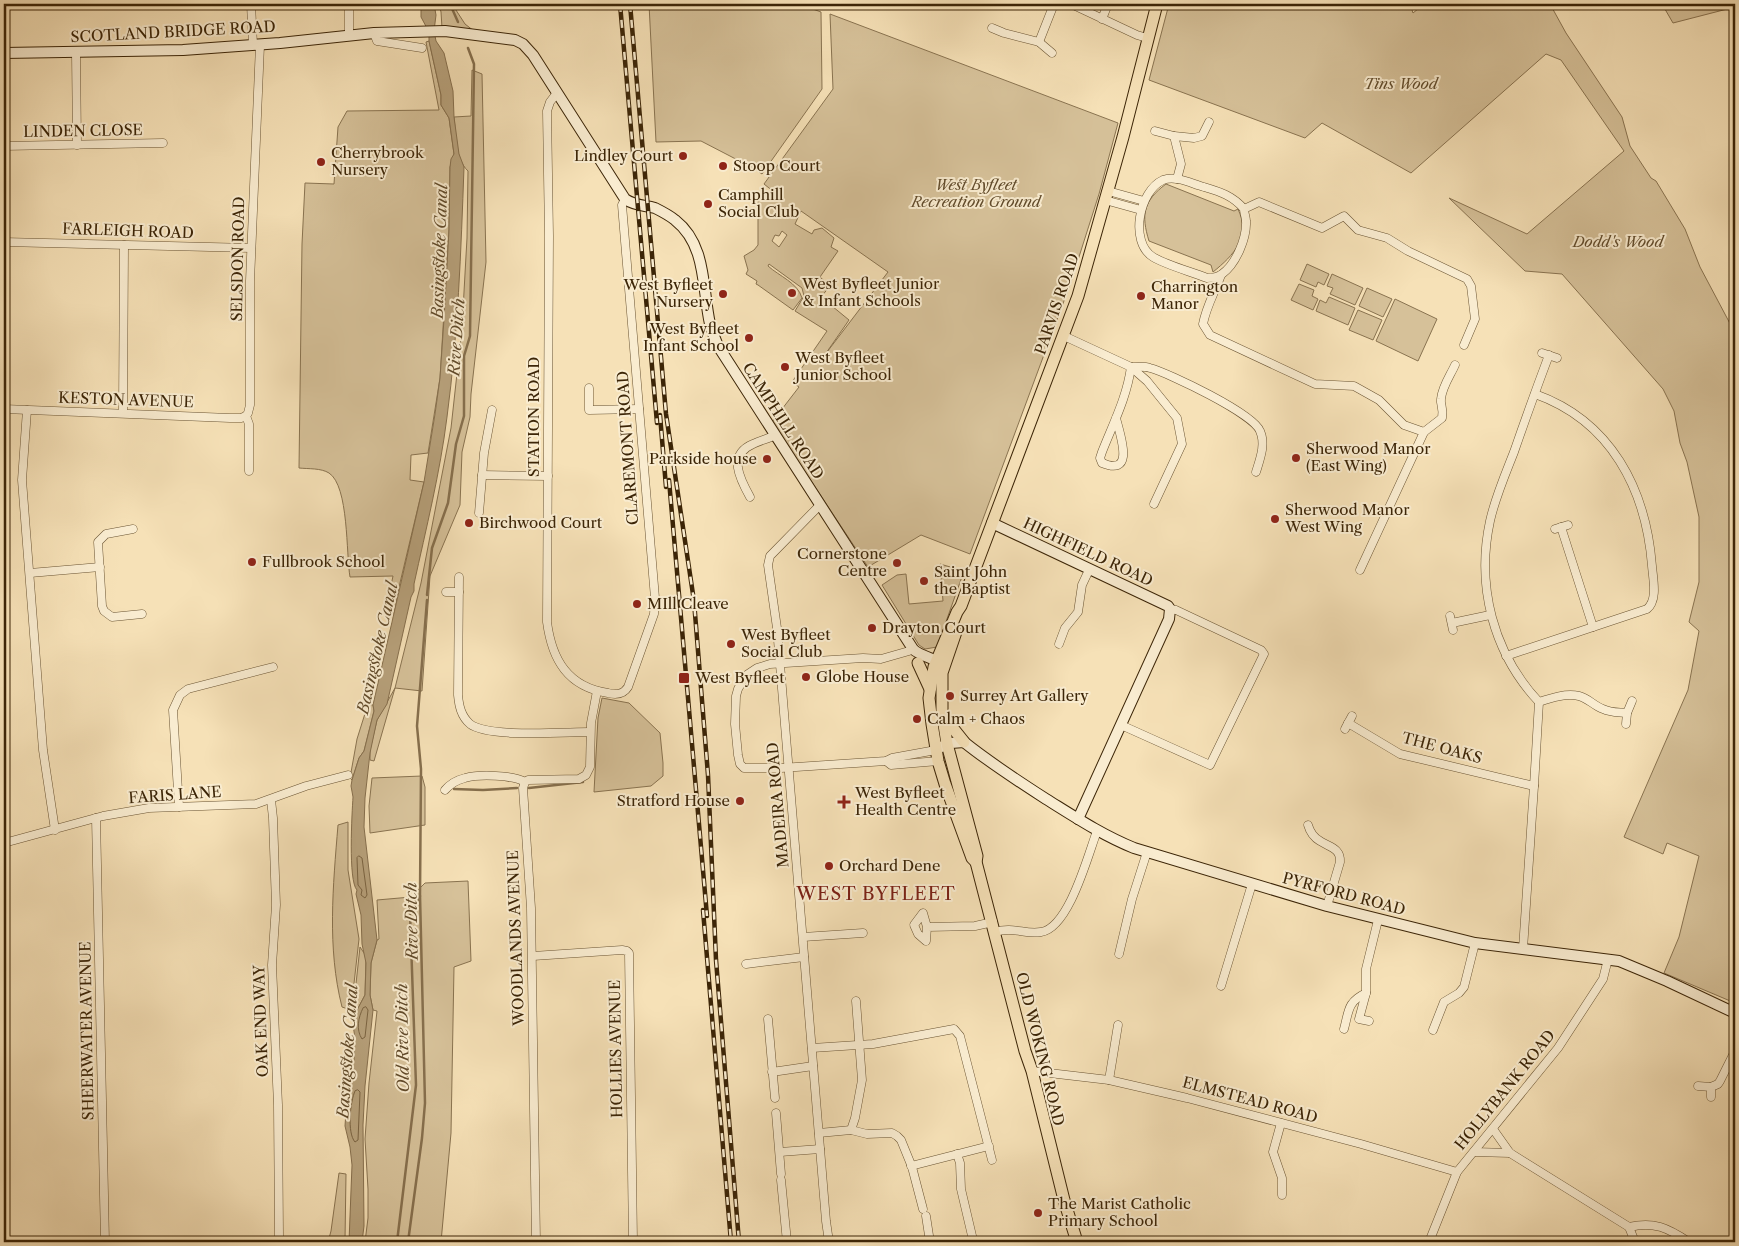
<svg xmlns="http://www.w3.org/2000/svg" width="1739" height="1246" font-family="'Libre Caslon Text',serif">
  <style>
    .green { fill: #d6c199; stroke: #897350; fill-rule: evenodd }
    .water { fill: #b7a17b; stroke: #866f4d }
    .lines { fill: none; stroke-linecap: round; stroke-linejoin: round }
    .shore { stroke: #7a6341; stroke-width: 1 }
    .stream { stroke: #866f4d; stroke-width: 2.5 }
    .street-casing { stroke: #6a5433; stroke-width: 9 }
    .secondary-casing { stroke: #3c2507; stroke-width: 12 }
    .primary-casing { stroke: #3c2507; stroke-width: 13 }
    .street { stroke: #f9ecd0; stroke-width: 8 }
    .secondary { stroke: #f9ecd0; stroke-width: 10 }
    .primary { stroke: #f6e1b7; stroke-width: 11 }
    .rail-casing { stroke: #3c2507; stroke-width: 4.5 }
    .rail { stroke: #f9ecd0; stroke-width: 2.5; stroke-dasharray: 8; stroke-linecap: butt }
    .poi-dot { fill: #8f2418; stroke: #f9ecd0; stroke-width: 2 }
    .labels { text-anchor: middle; stroke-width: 4; stroke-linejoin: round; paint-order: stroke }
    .street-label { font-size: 15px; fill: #3c2507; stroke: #f9ecd0 }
    .park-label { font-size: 15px; font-style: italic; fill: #624c2c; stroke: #f9ecd0 }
    .poi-label { font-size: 15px; fill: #3c2507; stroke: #f9ecd0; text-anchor: start }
    .water-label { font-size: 16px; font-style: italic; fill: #614a2a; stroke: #f9ecd0 }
    .quarter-label { font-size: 18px; letter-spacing: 1px; fill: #7a1f14; stroke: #f9ecd0 }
  </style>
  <rect width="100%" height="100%" fill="#f6e1b7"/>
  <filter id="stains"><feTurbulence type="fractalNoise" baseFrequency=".004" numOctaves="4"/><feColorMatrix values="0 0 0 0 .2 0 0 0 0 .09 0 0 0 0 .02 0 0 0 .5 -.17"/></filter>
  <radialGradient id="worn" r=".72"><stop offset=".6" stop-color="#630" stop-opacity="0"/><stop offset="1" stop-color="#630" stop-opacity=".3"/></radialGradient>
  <!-- green -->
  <g class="green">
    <path d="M439,4H454V7L465,24L474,31L442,28L441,12Z"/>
    <path d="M649,4H799L821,12L822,89L762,174L755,169L701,141L656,142Z"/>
    <path d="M1169,4H1410L1413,13L1424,4H1550L1566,33L1622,117L1630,146L1651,178L1656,181L1685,229L1700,267L1735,333V1003L1664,973L1679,937L1699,856L1667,843L1663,854L1624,837L1688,690L1699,631L1689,622L1699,582V517L1687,462L1680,443L1674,411L1663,389L1562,274L1525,271L1449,198L1527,234L1624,151L1561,60L1546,54L1411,173L1322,123L1305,138L1149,80Z"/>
    <path d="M1662,4H1735V7L1673,23Z"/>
    <path d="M830,14L1118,123L1099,194L1071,282L970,554L921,535L868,567L772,422L799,387L792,382L827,331L795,311L804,296L802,288L769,264L768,266C779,276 798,283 802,298L793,310L758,285L756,284L757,281L746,274L748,270L744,256L754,250L758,245V199L762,193L774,192L764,184L833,89ZM801,211L888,272L824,356L849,320L821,297L830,286L820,277L838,251L831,247L834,238L822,228L814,230L812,234L795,224ZM782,231L787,235L779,247L772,241L775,235L779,236Z"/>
    <path d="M429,41L441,95V105L449,118L454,154L450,167L449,230L440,378L428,453L411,455L410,480L424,482L399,587L394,615L387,605L393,576L350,577C346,554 349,486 329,473C321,468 309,469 299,468L302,244L305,183L334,184L338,127L347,111L439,110L426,42Z"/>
    <path d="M472,70L482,74L486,262L471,394L470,417L462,452L460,505L430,576L422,691L395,688L374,761L370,760V750L377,720L395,688L421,583L451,428L462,328L467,238L468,171C455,159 456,134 454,117L471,116Z"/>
    <path d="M1166,184L1234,211L1238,209C1251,237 1234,255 1213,272L1211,265L1149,241C1141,215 1143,201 1166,184Z"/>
    <path d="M1307,264L1329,274L1324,285L1318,282L1316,287L1300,280Z"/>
    <path d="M1332,274L1363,288L1355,305L1330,294L1333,288L1327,286Z"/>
    <path d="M1299,284L1314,290L1312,296L1318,299L1313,310L1291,300Z"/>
    <path d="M1367,288L1392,299L1383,317L1359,306Z"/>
    <path d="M1329,297L1355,308L1348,325L1316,311L1320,300L1326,303Z"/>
    <path d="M1395,299L1437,319L1418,361L1376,341Z"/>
    <path d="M1358,310L1382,320L1373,340L1349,330Z"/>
    <path d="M940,564L964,571L937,647L925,649L919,645L882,585L897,575L906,574L909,604L943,601Z"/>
    <path d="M602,698L629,703L660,733L663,763V776L651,786L594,792L598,718Z"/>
    <path d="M368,704L373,705L374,711L364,751L359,758L352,780L350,778L357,739Z"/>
    <path d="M422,776L425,787V825L370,833L369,806L372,778Z"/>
    <path d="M348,822V870L359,939L351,1010L342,1007C327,948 333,886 338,825Z"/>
    <path d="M468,881L471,961L454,967L451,1133L441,1242H365L368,1218V1189L365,1139L369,1083L377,1011L373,1010L370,995L371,963L377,940L379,939L377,900L411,897L425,883Z"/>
    <path d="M360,947L366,956L365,995L356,1012L353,1011Z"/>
    <path d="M339,1173L346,1174L345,1240L344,1242H328L331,1231Z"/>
  </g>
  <!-- water -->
  <path class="water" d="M421,4H434L436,15L434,31L436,41L444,53L453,91L454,117L459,154L464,167C461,251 458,334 447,417C440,473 426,529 414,584V591L411,597L387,704L377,720L370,753L365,798L364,827L377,940L371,963L370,995L373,1010L365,1086L363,1125L364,1226L362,1242H349L352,1165L350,1147L345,1126L347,1097L351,1088L352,1065L354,1060L355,1038L353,1025L356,1012L365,995L366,963L362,944L361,915L356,894L357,890C348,881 352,813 353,797L351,786L352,780L359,758L364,751L374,711L373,705L424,482L435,414L440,378L444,319L449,230L450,167L451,159L454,154L449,118L441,105V95L429,41V32L421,17Z"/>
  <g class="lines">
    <!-- shore -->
    <g class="shore">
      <path d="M359,856L362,858L367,895L365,898L361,895L362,890L358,885L357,858Z"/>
      <path d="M366,1007L368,1010L365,1037L362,1039C356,1030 358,1018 363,1008Z"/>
      <path d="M358,1090L360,1092L358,1140L355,1142C347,1133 350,1102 355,1091Z"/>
    </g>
    <!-- stream -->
    <g class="stream">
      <path d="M450,4L458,22"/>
      <path d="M427,595L432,548L448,503L456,444L464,416V356L470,336L474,64L468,48"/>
      <path d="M529,788L583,782"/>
      <path d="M454,789L483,790L517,788"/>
      <path d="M397,1242L416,1085L410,913L420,896"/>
      <path d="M408,1242L422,1138L425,1103L420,895L421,769L417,726L427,600"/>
    </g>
    <defs>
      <g id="street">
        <path d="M251,4L253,45"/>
        <path d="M1071,4L1137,35L1147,38"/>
        <path d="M1102,19L1108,4"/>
        <path d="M992,28L1004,33L1039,42L1052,53"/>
        <path d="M374,33L377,41L422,48"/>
        <path d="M349,35V4"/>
        <path d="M1039,42L1054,4"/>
        <path d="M76,52L77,145"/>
        <path d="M557,93L550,102L547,111L549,236L547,622C552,660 568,687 608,693C616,695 623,695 628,687L654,614L655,598L623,217L622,205L625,199"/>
        <path d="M1155,131L1174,136L1181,164L1177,179"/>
        <path d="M1174,136L1194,138L1202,136L1209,122"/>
        <path d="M4,146L163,143"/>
        <path d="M1108,191L1144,201"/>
        <path d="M1105,200L1141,210"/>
        <path d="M1244,209C1244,213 1246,217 1246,221C1247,238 1236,264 1222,274C1218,277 1212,278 1207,278C1192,272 1166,265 1153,257C1129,242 1139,191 1163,180C1176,175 1192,184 1204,187C1221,192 1233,196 1244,209L1259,202L1322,228L1344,216L1358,230L1387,238L1408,251L1467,279L1471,286L1475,319L1464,345"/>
        <path d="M4,242L251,248"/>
        <path d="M1221,275C1215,292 1206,307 1203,324L1210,335L1315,384L1354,386L1379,400L1404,425L1424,432L1360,570"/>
        <path d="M4,319L5,330L4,336"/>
        <path d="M1064,336L1131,367L1147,381L1177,418L1182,444L1154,504"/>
        <path d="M1542,353L1557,358"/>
        <path d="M1131,367C1137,367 1144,366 1150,368C1169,373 1254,414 1260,431C1266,444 1260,459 1256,472"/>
        <path d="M589,388V410L639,409"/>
        <path d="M4,409L230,418H241L246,416"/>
        <path d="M27,410L22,480L43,750L55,830"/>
        <path d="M123,413L124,245"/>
        <path d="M1116,418C1120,435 1136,477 1102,463L1100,458L1102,452C1113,424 1127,397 1131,367"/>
        <path d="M1424,432L1442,418C1444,408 1440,405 1441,399C1442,387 1450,376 1455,365"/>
        <path d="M249,471V424L246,416L248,413L250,405V281L260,45"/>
        <path d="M482,475L548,476"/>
        <path d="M750,497C740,479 727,455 753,444C761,440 768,439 775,435"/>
        <path d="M820,505L770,556L768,565L777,628L826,1221L829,1242"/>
        <path d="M479,513L484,453L492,410"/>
        <path d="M1561,527L1593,627"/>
        <path d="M133,529L106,534L98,542L102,606L104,611L112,617L142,614"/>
        <path d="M1555,529L1568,525"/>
        <path d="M30,573L100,567"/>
        <path d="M459,577L458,695C459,706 461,716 470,724C488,738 564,732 590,732"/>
        <path d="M446,592H459"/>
        <path d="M1450,616L1453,630"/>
        <path d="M1452,623L1490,615"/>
        <path d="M1059,644L1065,628L1078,612L1082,585L1089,570"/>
        <path d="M909,651L881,659L863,658L770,664L757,668L745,676L738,689L736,696L735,724L738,755L740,764L744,768H781L886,761L892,758L936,750"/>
        <path d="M1506,656L1647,609C1658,600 1653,579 1652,566C1646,489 1611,421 1535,394"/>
        <path d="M1539,702C1493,653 1476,586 1490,521C1495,498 1505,475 1514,452C1525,420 1537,387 1549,355"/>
        <path d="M1539,702C1551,698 1566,693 1579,696C1588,698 1594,706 1603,709C1611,713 1619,712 1627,713"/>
        <path d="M1348,723L1400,754L1534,786L1523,949"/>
        <path d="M1626,724L1627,713L1632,701"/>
        <path d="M1121,725L1210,765L1262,658L1264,654L1261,650L1176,610L1170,609"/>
        <path d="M1345,729L1352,716"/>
        <path d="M886,761L891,765L938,761"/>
        <path d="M1534,786L1539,702"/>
        <path d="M445,790C450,784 457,780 465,778C479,774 513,775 525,782"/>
        <path d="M271,800L273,818L276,905L272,965L278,1105L279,1237L277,1242"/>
        <path d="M179,807L173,710L180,695L188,689L273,667"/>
        <path d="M96,818L105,1242"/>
        <path d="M1308,825C1310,832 1313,837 1320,841C1329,847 1341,848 1340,862L1327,906"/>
        <path d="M4,843L103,816L149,808L256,804L306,786L348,775"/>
        <path d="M927,927L923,913L914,925L918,934L926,941L927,927L975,926L993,922"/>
        <path d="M995,932C1013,926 1025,935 1041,932C1069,928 1088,855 1097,831"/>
        <path d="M803,937L863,933"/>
        <path d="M1119,954L1132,899L1147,852"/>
        <path d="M4,955V980"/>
        <path d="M533,956L622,950L627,951L629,953L633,1242"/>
        <path d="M746,964L804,957"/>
        <path d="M1221,986L1252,884"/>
        <path d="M768,1019L775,1098"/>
        <path d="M1369,1021L1359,1019L1366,993V969L1378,920"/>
        <path d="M1344,1029C1349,1011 1347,1002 1366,993"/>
        <path d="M1433,1030L1444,1002L1459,993L1464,987L1475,943"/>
        <path d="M812,1048L873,1044L954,1029L960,1036L992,1160"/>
        <path d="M1032,1071L1109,1080L1187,1098L1361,1144L1457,1172"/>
        <path d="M772,1072L813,1066"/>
        <path d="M1109,1080L1118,1025"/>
        <path d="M1698,1086L1711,1087V1097"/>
        <path d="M1711,1087L1718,1084L1720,1081L1735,1051"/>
        <path d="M776,1113L781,1174"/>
        <path d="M1281,1123L1273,1152L1282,1178V1195"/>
        <path d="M1493,1129L1510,1153L1629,1227L1635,1242"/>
        <path d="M851,1130L855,1118L862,1080L856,1001"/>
        <path d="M819,1133L851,1130L867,1134L892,1133L897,1136L901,1140L912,1167L923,1209"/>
        <path d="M780,1152L820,1149"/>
        <path d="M1474,1152L1510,1153"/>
        <path d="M957,1154L960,1163L961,1189L973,1240"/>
        <path d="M911,1166L989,1146"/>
        <path d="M781,1180L787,1242"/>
        <path d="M926,1216L930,1242"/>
        <path d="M1629,1227C1654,1221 1668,1228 1689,1242"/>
        <path d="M536,1242L531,908L523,788L525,782L528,780L579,779L586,775L590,767L591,723L597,691"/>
        <path d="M1429,1242L1457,1172L1558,1048L1603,979L1608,959"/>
      </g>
      <g id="secondary">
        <path d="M4,53L183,50L280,43L374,33L445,31L515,40L523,44L533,55L625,199C635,206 644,205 655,208C661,211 669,215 675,220C707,245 702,288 710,324C712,331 715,339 718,346L913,649C918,655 935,659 944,664"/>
        <path d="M992,523L1168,606L1170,609L1169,619L1078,819"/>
        <path d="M941,747L951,743L964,742C990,763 1018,781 1046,799C1075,817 1102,835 1134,848L1327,906L1475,943L1619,961L1667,981L1735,1013"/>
      </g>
      <g id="primary">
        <path d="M956,632L942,673V712L947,744L977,856L976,862L1025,1051L1032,1071L1064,1200L1077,1242"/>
        <path d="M918,663L930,689"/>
        <path d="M944,717L964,742"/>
        <path d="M976,862L972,858L945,784L938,761L932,724L929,698L934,667L957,612L961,606L1078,296L1123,137L1157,4"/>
      </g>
    </defs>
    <!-- street casing -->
    <use href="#street" class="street-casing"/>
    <!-- secondary casing -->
    <use href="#secondary" class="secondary-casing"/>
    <!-- primary casing -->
    <use href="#primary" class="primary-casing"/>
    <!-- street -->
    <use href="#street" class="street"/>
    <!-- secondary -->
    <use href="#secondary" class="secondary"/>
    <!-- primary -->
    <use href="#primary" class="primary"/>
    <defs>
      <g id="rail">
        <path d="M620,4L657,423"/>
        <path d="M630,4L666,414L694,601L708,775L716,960L739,1242"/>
        <path d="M660,415L666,487"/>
        <path d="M669,480L707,916"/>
        <path d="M703,910L731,1242"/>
      </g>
    </defs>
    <!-- rail casing -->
    <use href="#rail" class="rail-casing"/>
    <!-- rail -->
    <use href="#rail" class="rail"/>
  </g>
  <!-- markers -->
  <g class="poi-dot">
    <circle cx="683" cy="156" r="5"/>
    <circle cx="321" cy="162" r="5"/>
    <circle cx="723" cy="166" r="5"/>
    <circle cx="708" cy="204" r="5"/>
    <circle cx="792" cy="293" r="5"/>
    <circle cx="723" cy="294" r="5"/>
    <circle cx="1141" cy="296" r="5"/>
    <circle cx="749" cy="338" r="5"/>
    <circle cx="785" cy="367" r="5"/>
    <circle cx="1296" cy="458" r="5"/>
    <circle cx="767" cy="459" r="5"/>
    <circle cx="1275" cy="519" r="5"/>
    <circle cx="469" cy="523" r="5"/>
    <circle cx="252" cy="562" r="5"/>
    <circle cx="897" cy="563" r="5"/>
    <circle cx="924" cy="581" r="5"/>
    <circle cx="637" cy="604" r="5"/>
    <circle cx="872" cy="628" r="5"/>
    <circle cx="731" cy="644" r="5"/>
    <circle cx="806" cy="677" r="5"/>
    <rect x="678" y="672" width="12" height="12" rx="2.5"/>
    <circle cx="950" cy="696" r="5"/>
    <circle cx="917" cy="719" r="5"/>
    <circle cx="740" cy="801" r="5"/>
    <path d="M841.5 794.5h5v5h5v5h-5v5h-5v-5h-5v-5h5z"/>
    <circle cx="829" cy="866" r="5"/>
    <circle cx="1038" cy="1213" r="5"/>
  </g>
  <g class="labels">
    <!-- street labels -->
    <g class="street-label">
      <text transform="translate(173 32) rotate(-3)" y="5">SCOTLAND BRIDGE ROAD</text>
      <text transform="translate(83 131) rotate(-1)" y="5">LINDEN CLOSE</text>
      <text transform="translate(128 231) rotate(2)" y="5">FARLEIGH ROAD</text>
      <text transform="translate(238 259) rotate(-89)" y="5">SELSDON ROAD</text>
      <text transform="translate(1057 304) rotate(-71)" y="5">PARVIS ROAD</text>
      <text transform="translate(126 400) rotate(2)" y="5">KESTON AVENUE</text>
      <text transform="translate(534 417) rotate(-90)" y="5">STATION ROAD</text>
      <text transform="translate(783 421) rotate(57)" y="5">CAMPHILL ROAD</text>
      <text transform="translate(628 448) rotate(-94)" y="5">CLAREMONT ROAD</text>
      <text transform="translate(1088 552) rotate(25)" y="5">HIGHFIELD ROAD</text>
      <text transform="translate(1442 748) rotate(15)" y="5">THE OAKS</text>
      <text transform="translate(175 795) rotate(-4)" y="5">FARIS LANE</text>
      <text transform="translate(778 805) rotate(-95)" y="5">MADEIRA ROAD</text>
      <text transform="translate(1344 894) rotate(15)" y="5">PYRFORD ROAD</text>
      <text transform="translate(516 938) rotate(-92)" y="5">WOODLANDS AVENUE</text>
      <text transform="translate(261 1021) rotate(-92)" y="5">OAK END WAY</text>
      <text transform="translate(87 1031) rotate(-91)" y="5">SHEERWATER AVENUE</text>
      <text transform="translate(616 1049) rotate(-91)" y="5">HOLLIES AVENUE</text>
      <text transform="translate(1040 1049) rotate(76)" y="5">OLD WOKING ROAD</text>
      <text transform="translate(1505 1090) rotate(-51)" y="5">HOLLYBANK ROAD</text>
      <text transform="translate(1250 1100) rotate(15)" y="5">ELMSTEAD ROAD</text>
    </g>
    <!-- park labels -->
    <g class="park-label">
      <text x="1401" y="89">Tins Wood</text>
      <text x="976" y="190">West Byfleet<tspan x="976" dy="17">Recreation Ground</tspan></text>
      <text x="1618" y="247">Dodd's Wood</text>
    </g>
    <!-- poi labels -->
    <g class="poi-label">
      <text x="331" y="158">Cherrybrook<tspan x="331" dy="17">Nursery</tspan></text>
      <text x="673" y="161" text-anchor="end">Lindley Court</text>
      <text x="733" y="171">Stoop Court</text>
      <text x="718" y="200">Camphill<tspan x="718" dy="17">Social Club</tspan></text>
      <text x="802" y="289">West Byfleet Junior<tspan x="802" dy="17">&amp; Infant Schools</tspan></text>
      <text x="713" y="290" text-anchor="end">West Byfleet<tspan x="713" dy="17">Nursery</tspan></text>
      <text x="1151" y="292">Charrington<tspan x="1151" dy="17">Manor</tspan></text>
      <text x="739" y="334" text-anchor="end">West Byfleet<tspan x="739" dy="17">Infant School</tspan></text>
      <text x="795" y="363">West Byfleet<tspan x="795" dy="17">Junior School</tspan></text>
      <text x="1306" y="454">Sherwood Manor<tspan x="1306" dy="17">(East Wing)</tspan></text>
      <text x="757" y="464" text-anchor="end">Parkside house</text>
      <text x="1285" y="515">Sherwood Manor<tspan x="1285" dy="17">West Wing</tspan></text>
      <text x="479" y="528">Birchwood Court</text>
      <text x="887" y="559" text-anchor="end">Cornerstone<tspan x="887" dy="17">Centre</tspan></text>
      <text x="262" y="567">Fullbrook School</text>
      <text x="934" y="577">Saint John<tspan x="934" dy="17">the Baptist</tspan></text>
      <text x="647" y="609">MIll Cleave</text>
      <text x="882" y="633">Drayton Court</text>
      <text x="741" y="640">West Byfleet<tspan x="741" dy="17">Social Club</tspan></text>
      <text x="816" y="682">Globe House</text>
      <text x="695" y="683">West Byfleet</text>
      <text x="960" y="701">Surrey Art Gallery</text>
      <text x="927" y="724">Calm + Chaos</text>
      <text x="855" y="798">West Byfleet<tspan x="855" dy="17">Health Centre</tspan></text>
      <text x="730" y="806" text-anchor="end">Stratford House</text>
      <text x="839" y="871">Orchard Dene</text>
      <text x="1048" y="1209">The Marist Catholic<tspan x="1048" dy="17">Primary School</tspan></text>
    </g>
    <!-- water labels -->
    <g class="water-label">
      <text transform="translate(439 251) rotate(-88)" y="6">Basingstoke Canal</text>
      <text transform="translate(456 337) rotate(-86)" y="6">Rive Ditch</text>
      <text transform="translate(377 648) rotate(-77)" y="6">Basingstoke Canal</text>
      <text transform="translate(411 921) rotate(-91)" y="6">Rive Ditch</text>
      <text transform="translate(402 1038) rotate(-91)" y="6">Old Rive Ditch</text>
      <text transform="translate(347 1051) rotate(-86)" y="6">Basingstoke Canal</text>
    </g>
    <!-- quarter labels -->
    <g class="quarter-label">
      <text x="876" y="900">WEST BYFLEET</text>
    </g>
  </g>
  <!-- margin -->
  <rect width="1739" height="1246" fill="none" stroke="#f6e1b7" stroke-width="20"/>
  <rect x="5" y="5" width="1729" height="1236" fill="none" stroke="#3c2507" stroke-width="2.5"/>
  <rect x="10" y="10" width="1719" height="1226" fill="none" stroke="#3c2507"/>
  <rect width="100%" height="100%" filter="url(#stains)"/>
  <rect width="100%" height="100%" fill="url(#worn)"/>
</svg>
